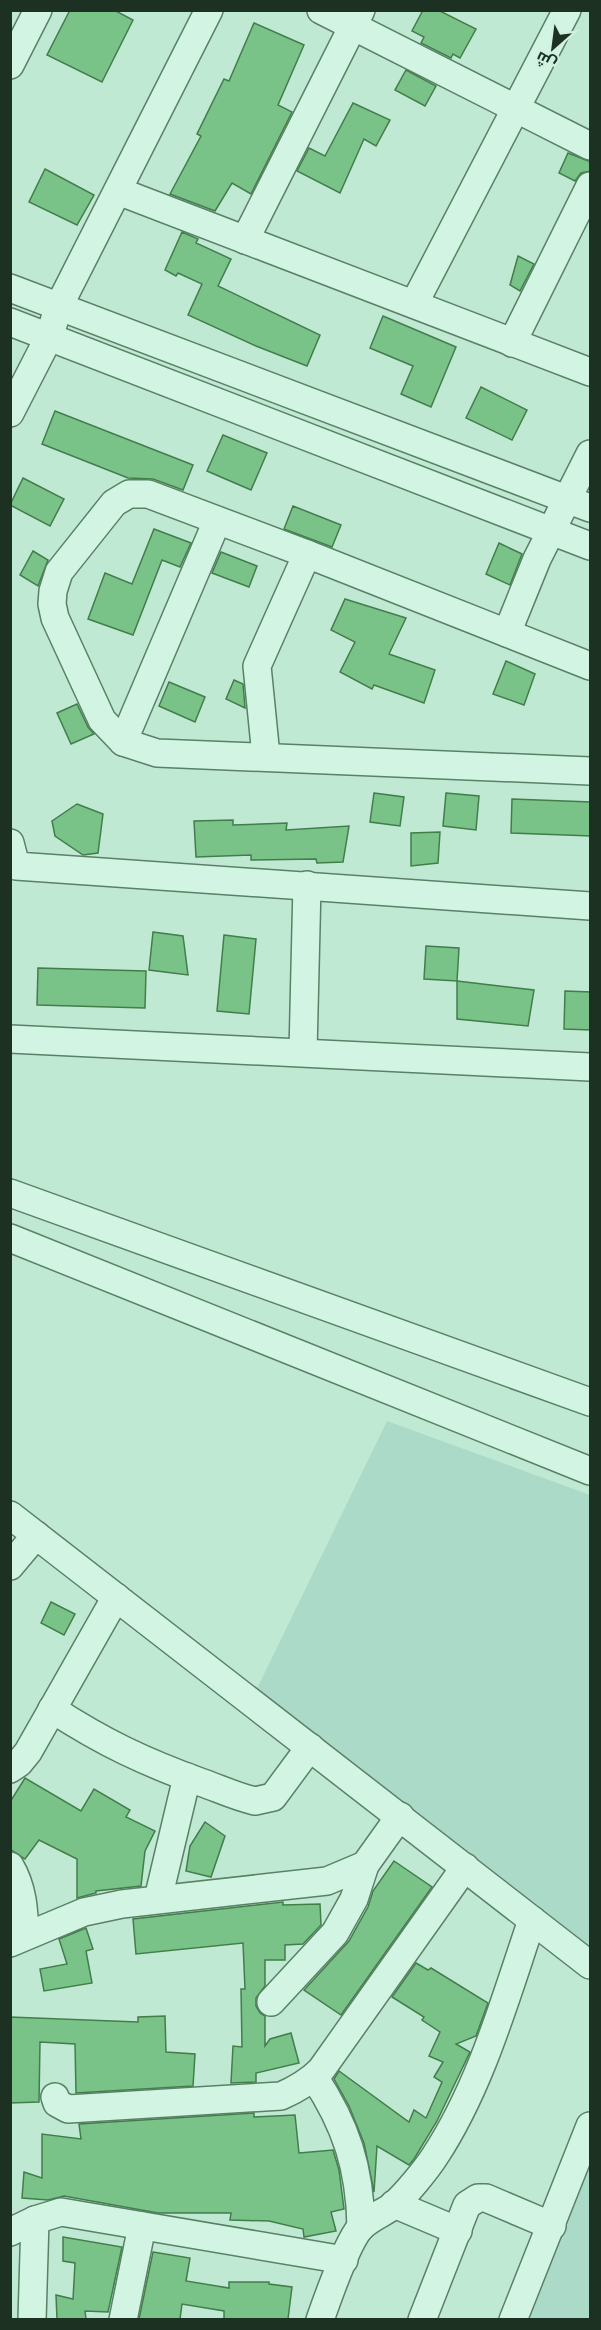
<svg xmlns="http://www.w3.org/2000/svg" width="601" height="2330" font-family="Lora,Cairo,serif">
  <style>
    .farmland { fill: #acdac8 }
    .building { fill: #7ac388; stroke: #427d4c; stroke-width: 1.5 }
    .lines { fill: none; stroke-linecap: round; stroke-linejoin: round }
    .street-casing { stroke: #5a8066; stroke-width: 30 }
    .street { stroke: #d2f5e3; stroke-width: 27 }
  </style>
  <rect width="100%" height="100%" fill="#c0e9d4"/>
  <!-- farmland -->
  <g class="farmland">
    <path d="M387,1421L590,1495V1975L249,1705Z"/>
    <path d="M590,2162V2319H525Z"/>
  </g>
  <!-- building -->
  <g class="building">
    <path d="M70,10H114L133,20L102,82L47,55Z"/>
    <path d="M423,10H438L476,29L460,58L453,54L451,58L421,43L424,37L412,31Z"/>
    <path d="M254,23L304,45L278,105L292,112L251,194L232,183L215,211L170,194L201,136L197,134L224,79L229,81Z"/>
    <path d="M406,70L436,86L425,106L395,90Z"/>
    <path d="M353,103L390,120L376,146L364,139L340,193L297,171L309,148L325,156Z"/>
    <path d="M568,153L591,162V171L581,173L575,181L559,173Z"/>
    <path d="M45,169L94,195L77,225L29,202Z"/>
    <path d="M182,232L198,239L196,243L231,259L218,286L320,335L307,366L256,346L188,315L202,284L178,273L176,276L165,270Z"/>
    <path d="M518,256L534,264L520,291L510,285Z"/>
    <path d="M383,316L456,347L431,407L401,394L413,366L370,348Z"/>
    <path d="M481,387L527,410L512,440L466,418Z"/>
    <path d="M55,411L193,465L183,490L153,479L128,478L42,444Z"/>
    <path d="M223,435L267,453L251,490L207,471Z"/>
    <path d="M23,478L64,499L50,526L10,505Z"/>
    <path d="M293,506L341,525L332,547L284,529Z"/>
    <path d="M154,529L191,543L180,567L162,560L133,635L88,619L105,573L132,584Z"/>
    <path d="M499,543L522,554L510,585L486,574Z"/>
    <path d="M33,551L48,560L38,586L20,575Z"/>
    <path d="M221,552L257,566L249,587L212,573Z"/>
    <path d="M345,599L406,618L389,654L435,670L424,703L374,685L372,689L340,672L355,642L331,630Z"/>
    <path d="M506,661L535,674L524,705L493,694Z"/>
    <path d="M234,680L243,684L245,708L226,699Z"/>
    <path d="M169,682L205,697L195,722L159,706Z"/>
    <path d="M77,704L88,727L94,734L71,744L57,713Z"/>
    <path d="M374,793L404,797L400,826L370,822Z"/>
    <path d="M446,793L479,796L476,830L443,826Z"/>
    <path d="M512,799L591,802V836L511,833Z"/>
    <path d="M77,804L103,814L98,853L83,855L55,836L52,821Z"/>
    <path d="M233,820V825L287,823L286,830L349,826L343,862L317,863L316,859L251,860V855L196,857L194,821Z"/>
    <path d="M440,832L438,863L411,866V833Z"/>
    <path d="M153,932L183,936L188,975L149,970Z"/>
    <path d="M224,935L256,939L249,1014L217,1011Z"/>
    <path d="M426,946L459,948L457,981L424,979Z"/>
    <path d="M38,968L146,971L145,1008L37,1005Z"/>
    <path d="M457,981L534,990L528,1026L457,1019Z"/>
    <path d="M565,991L591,992V1030L564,1029Z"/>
    <path d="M51,1602L75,1614L64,1635L41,1623Z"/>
    <path d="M25,1778L81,1811L94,1789L130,1810L126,1817L155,1831L145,1851L141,1886L96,1891V1893L77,1898V1859L39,1840L25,1859L10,1849V1802Z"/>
    <path d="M205,1822L225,1836L211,1877L186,1871L190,1846Z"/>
    <path d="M394,1861L432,1887L341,2015L304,1990L349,1941L368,1907L373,1891Z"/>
    <path d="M283,1902V1905L320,1904L321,1925L303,1944L285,1945V1960H265V1986L256,1998V2006L260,2013L265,2016V2046L270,2039L291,2033L299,2063L256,2073V2082L231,2083L233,2046L242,2047L241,1989H245L243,1943L136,1954L133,1919Z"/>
    <path d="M86,1928L93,1949L86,1951L92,1983L44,1991L40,1969L67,1964L59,1939Z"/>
    <path d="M416,1963L428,1970L431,1968L488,2003L476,2036L456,2044L470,2052L437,2121L414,2159L409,2165L377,2146L374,2192L364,2143L349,2106L334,2079L339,2071L409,2122L414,2110L426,2118L442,2082L434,2077L443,2062L429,2056L440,2032L422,2020L424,2017L392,1997Z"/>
    <path d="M165,2016L166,2052L195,2054L193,2086L76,2093L75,2044L40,2042L39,2102L10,2103V2017L138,2022V2017Z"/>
    <path d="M254,2113V2117L295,2115L299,2153L333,2150L339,2170L344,2209L331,2212L336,2231L304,2237L303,2229L269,2221L230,2220L231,2213H158L64,2196L48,2200L22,2198L24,2172L42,2178V2134L81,2139L79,2124Z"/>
    <path d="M63,2237L122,2247L108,2312L85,2311L86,2319H57L56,2295L73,2299L75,2263L63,2261Z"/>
    <path d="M153,2252L190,2258L186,2281L229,2288V2282H269V2284L292,2287L288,2319H224V2311L182,2304L180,2319H139Z"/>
  </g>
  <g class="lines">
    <defs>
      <g id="street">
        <path d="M321,10L590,146"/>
        <path d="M10,65L38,10"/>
        <path d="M118,191L590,372"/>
        <path d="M245,240L361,10"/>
        <path d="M10,288L590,508"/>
        <path d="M414,304L567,10"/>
        <path d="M10,322L590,546"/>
        <path d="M512,343L590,186"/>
        <path d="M10,413L49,337L59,306L209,10"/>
        <path d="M507,633L537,559L590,454"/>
        <path d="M590,666L307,554L148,494H129L114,503L59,572L53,591L52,604L55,618L102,720L123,742L157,753L590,771"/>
        <path d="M123,742L217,521"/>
        <path d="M266,756L257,666L307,554"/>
        <path d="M10,843L16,866L590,906"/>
        <path d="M10,1039L590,1067"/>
        <path d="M303,1052L307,885"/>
        <path d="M10,1193L590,1402"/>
        <path d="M10,1238L590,1471"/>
        <path d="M10,1515L590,1965"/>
        <path d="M10,1566L36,1535"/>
        <path d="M52,1709C104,1743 145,1762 203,1783C220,1789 237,1797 255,1801L273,1797L310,1747"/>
        <path d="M10,1769L19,1763L28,1752L116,1597"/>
        <path d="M10,1866C23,1888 24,1910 25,1935"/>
        <path d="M158,1899L187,1777"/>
        <path d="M10,1943L84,1912L122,1904L327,1881L365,1865L400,1816"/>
        <path d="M271,2002L335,1933L354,1899L365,1865"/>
        <path d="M314,2077C346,2125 360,2168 361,2227"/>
        <path d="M55,2097L57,2103L68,2109L281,2096C297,2089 309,2082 321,2070L465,1867"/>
        <path d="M394,2204L458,2231"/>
        <path d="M10,2232L35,2220L61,2212L344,2260"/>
        <path d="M32,2320L35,2220"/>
        <path d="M123,2320L142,2226"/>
        <path d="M320,2320C328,2297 346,2245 360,2228C369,2218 384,2213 394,2205C406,2194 426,2170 435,2156C481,2086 505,1999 532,1920"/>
        <path d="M422,2320L467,2205L478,2198H486L552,2226"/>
        <path d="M513,2320L590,2126"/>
      </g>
    </defs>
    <!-- street casing -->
    <use href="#street" class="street-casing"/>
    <!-- street -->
    <use href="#street" class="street"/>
  </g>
  <!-- border -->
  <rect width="601" height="2330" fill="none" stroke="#1d3122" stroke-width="24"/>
  <!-- north arrow -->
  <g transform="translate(553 48) rotate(208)" stroke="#cff1e0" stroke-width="4.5" paint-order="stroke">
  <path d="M0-4.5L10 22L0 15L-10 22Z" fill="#1d3122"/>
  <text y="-9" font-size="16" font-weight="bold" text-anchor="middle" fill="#1d3122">ش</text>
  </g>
</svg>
